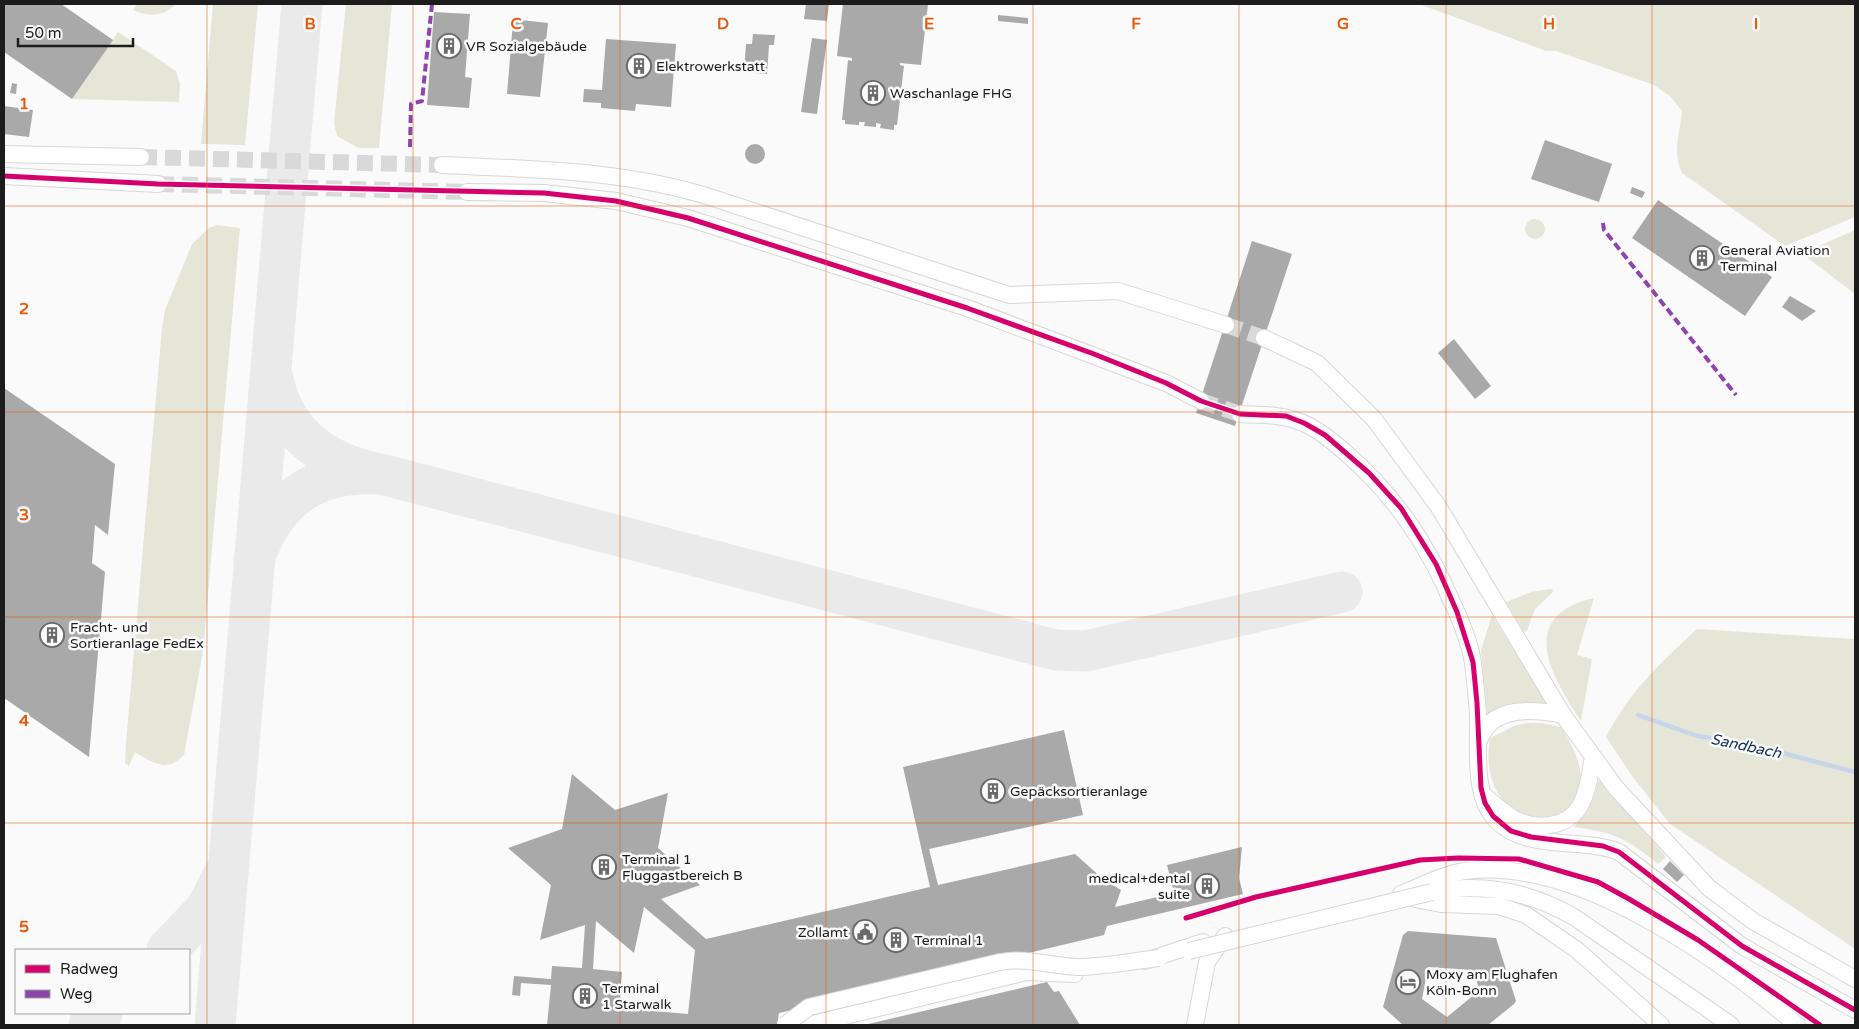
<svg xmlns="http://www.w3.org/2000/svg" width="1859" height="1029" font-family="'Varela Round',sans-serif">
  <style>
    .green { fill: #e5e6d8 }
    .lines { fill: none; stroke-linecap: round; stroke-linejoin: round }
    .stream { stroke: #c7d5e9; stroke-width: 4.5 }
    .taxiway { stroke: #eaeaea; stroke-width: 41 }
    .building { fill: #a9a9a9; fill-rule: evenodd }
    .minor-tunnel { stroke: #d9d9da; stroke-width: 16; stroke-dasharray: 16 8; stroke-linecap: butt }
    .minor-casing { stroke: #d7d7d8; stroke-width: 18 }
    .minor { stroke: #fefefe; stroke-width: 16 }
    .minor-bridge-casing { stroke: #d7d7d8; stroke-width: 18; stroke-linecap: butt }
    .minor-bridge { stroke: #fefefe; stroke-width: 16 }
    .quiet { stroke: #8e44ad; stroke-width: 4; stroke-dasharray: 8 4; stroke-linecap: butt }
    .cycleway-casing { stroke: #fafafb; stroke-width: 8 }
    .cycleway { stroke: #d6006c; stroke-width: 5 }
    .grid { fill: none; stroke: #e8590c; stroke-width: 1; stroke-opacity: 0.55 }
    .labels { text-anchor: middle; stroke-width: 5; stroke-linejoin: round; paint-order: stroke }
    .poi-label { font-size: 14px; fill: #1c1c1c; stroke: #fafafb; text-anchor: start }
    .water-label { font-size: 15px; font-style: italic; fill: #142f55; stroke: #fafafb }
    .grid-label { font-size: 16px; text-anchor: middle; font-weight: bold; fill: #e8590c; stroke: #fafafb; stroke-width: 5; stroke-linejoin: round; paint-order: stroke }
  </style>
  <rect width="100%" height="100%" fill="#fafafb"/>
  <!-- green -->
  <g class="green">
    <path d="M137,4H176C163,17 149,17 133,10Z"/>
    <path d="M213,4H258L245,145L201,144Z"/>
    <path d="M346,4H392L379,148H358L337,136L334,123Z"/>
    <path d="M1419,4H1855V217L1785,246L1682,173C1672,153 1680,133 1682,111L1671,97L1654,85L1556,51H1546Z"/>
    <path d="M118,32L176,71L180,84L179,102L72,99Z"/>
    <circle cx="1535" cy="229" r="10"/>
    <path d="M217,225L240,228L203,652L184,755C167,773 153,763 135,752L129,766L125,763L126,743L162,328L165,310L192,244L209,228Z"/>
    <path d="M1855,230V294L1805,256L1807,251Z"/>
    <path d="M1550,589L1553,590L1552,593L1535,609L1527,631L1524,632L1506,602L1531,592Z"/>
    <path d="M1594,598L1577,655L1592,659L1581,721C1552,677 1515,616 1594,598Z"/>
    <path d="M1492,615L1549,707L1488,720L1481,650Z"/>
    <path d="M1697,629L1855,639V949L1670,824L1632,776L1606,737C1630,691 1659,664 1697,629Z"/>
    <path d="M1526,723H1541L1561,727C1569,740 1577,753 1580,769C1593,836 1474,839 1490,738L1514,726Z"/>
    <path d="M1598,781H1602L1666,857L1658,864C1628,839 1613,832 1574,827C1586,812 1595,801 1598,781Z"/>
  </g>
  <g class="lines">
    <!-- stream -->
    <path class="stream" d="M1638,715L1697,736L1744,743L1855,772"/>
    <!-- taxiway -->
    <g class="taxiway">
      <path d="M273,378C282,430 322,461 371,472"/>
      <path d="M254,559C276,498 315,470 381,474L1056,650L1086,651L1342,592"/>
      <path d="M167,950L206,909L223,876"/>
      <path d="M89,1025L102,1013"/>
      <path d="M215,1025L302,4"/>
    </g>
  </g>
  <!-- building -->
  <g class="building">
    <path d="M4,4H61L113,40L72,99L4,52Z"/>
    <path d="M806,4H829L827,21L804,19Z"/>
    <path d="M843,4H928L921,65L900,63V65L904,66L897,125H894V130L880,128L881,124L876,123V127L864,126L865,122H859V125L845,124V120H842L848,60L852,61V58L837,56Z"/>
    <path d="M434,12L470,14L465,77L472,78L469,108L427,105Z"/>
    <path d="M998,15L1028,18V24L998,21Z"/>
    <path d="M521,20L548,23L540,97L507,94L513,22H521Z"/>
    <path d="M753,34L775,35L774,45H769L767,74L744,72L746,44H752Z"/>
    <path d="M812,38L827,40L817,114L801,112Z"/>
    <path d="M606,39L676,44L671,107L636,104L635,111L601,108V103L583,102L584,89L602,90Z"/>
    <path d="M12,83L17,84L16,94L10,93Z"/>
    <path d="M4,106L33,110L29,137L4,134Z"/>
    <path d="M1545,140L1612,164L1599,202L1531,179Z"/>
    <circle cx="755" cy="154" r="10"/>
    <path d="M1632,187L1645,192L1642,198L1630,193Z"/>
    <path d="M1658,200L1772,277L1745,316L1632,238Z"/>
    <path d="M1252,241L1292,254L1235,426L1196,413Z"/>
    <path d="M1790,296L1816,311L1802,321L1782,307Z"/>
    <path d="M1454,339L1491,386L1475,399L1438,353Z"/>
    <path d="M4,388L115,464L108,535L95,525L92,563L105,572L89,757L4,698Z"/>
    <path d="M1064,730L1083,815L929,849L938,885L1075,854L1103,879L1121,890L1115,907L1174,893L1167,865L1242,847L1239,878L1243,894L1107,926L1104,935L779,1013L777,1025H547L551,985L521,983L520,996L512,995L514,976L551,979L552,966L582,968L585,925L540,940L551,885L508,848L562,829L572,774L615,810L668,793L658,848L700,885L661,899L706,939L930,887L903,767ZM644,907L695,950L688,1014L619,1008L622,972L593,969L596,921L634,953Z"/>
    <path d="M1670,861L1684,875L1677,882L1663,869Z"/>
    <path d="M1408,931L1496,938L1516,1001L1514,1004L1488,1025H1403L1383,1007L1403,935ZM1428,967L1472,970L1480,990L1447,1017L1422,999Z"/>
    <path d="M1047,982L1054,992L1059,991L1080,1025H864Z"/>
  </g>
  <g class="lines">
    <!-- minor-tunnel -->
    <g class="minor-tunnel">
      <path d="M141,157L442,165"/>
      <path d="M158,184L467,192"/>
      <path d="M1226,325L1264,338"/>
      <path d="M1201,401L1240,414"/>
    </g>
    <defs>
      <g id="minor">
        <path d="M4,154L141,157"/>
        <path d="M442,165C533,169 626,170 713,198L1009,295L1118,291L1226,325"/>
        <path d="M4,176L158,184"/>
        <path d="M467,192L544,193L616,201L688,218L967,308L1166,383L1201,401"/>
        <path d="M1264,338L1317,363L1374,419L1438,506L1563,715L1616,788L1656,831L1709,888L1753,921L1855,979"/>
        <path d="M1240,414C1261,415 1283,414 1303,423C1319,430 1332,441 1346,453C1394,495 1427,543 1452,602C1461,621 1470,642 1473,663C1475,680 1477,698 1478,715C1479,748 1472,796 1497,821C1528,852 1582,837 1619,852L1742,946L1855,1010"/>
        <path d="M1479,741C1490,705 1534,709 1563,715"/>
        <path d="M1486,797C1494,804 1502,811 1511,817C1534,831 1570,829 1582,802C1589,788 1590,772 1593,757"/>
        <path d="M1432,892C1483,882 1529,891 1574,917L1731,1025"/>
        <path d="M1401,894C1421,886 1444,874 1465,871C1575,856 1717,957 1797,1025"/>
        <path d="M1415,899L1441,904L1499,906L1526,915L1577,950L1661,1025"/>
        <path d="M1145,961L1203,942"/>
        <path d="M808,1025L1026,972L1075,974"/>
        <path d="M1195,1025L1207,962L1225,936"/>
      </g>
    </defs>
    <!-- minor casing -->
    <use href="#minor" class="minor-casing"/>
    <!-- minor -->
    <use href="#minor" class="minor"/>
    <defs>
      <g id="minor-bridge">
        <path d="M1189,951L1432,892"/>
        <path d="M785,1025L809,1007L1000,962C1026,957 1050,966 1077,967C1104,967 1132,961 1159,958"/>
      </g>
    </defs>
    <!-- minor-bridge casing -->
    <use href="#minor-bridge" class="minor-bridge-casing"/>
    <!-- minor-bridge -->
    <use href="#minor-bridge" class="minor-bridge"/>
    <!-- quiet -->
    <g class="quiet">
      <path d="M410,147L411,104L422,101L432,4"/>
      <path d="M1603,223L1604,230L1736,395"/>
    </g>
    <defs>
      <g id="cycleway">
        <path d="M4,176L158,184L544,193L616,201L688,218L967,308L1094,354L1166,383L1201,401L1240,414L1286,416L1304,423L1325,435L1369,473L1401,508L1436,564L1457,612L1473,662L1477,703L1481,788L1485,803L1493,816L1511,831L1531,837L1603,846L1619,852L1742,946L1855,1010"/>
        <path d="M1186,918L1256,897L1420,860L1458,858L1519,859L1598,882L1629,899L1698,940L1820,1025"/>
      </g>
    </defs>
    <!-- cycleway casing -->
    <use href="#cycleway" class="cycleway-casing"/>
    <!-- cycleway -->
    <use href="#cycleway" class="cycleway"/>
  </g>
  <!-- grid -->
  <path class="grid" d="M207,4V1025M413,4V1025M620,4V1025M826,4V1025M1033,4V1025M1239,4V1025M1446,4V1025M1652,4V1025M4,206H1855M4,412H1855M4,617H1855M4,823H1855"/>
  <!-- icons -->
  <defs>
    <symbol id="building-ring" viewBox="-11 -11 22 22"><circle r="9.5" fill="#fafafb" stroke="#6a6a6a" stroke-width="1.5"/><path d="M-4-6H4V6H1V3H-1V6H-4ZM-2.5-4.3h1.7v1.8h-1.7ZM.8-4.3h1.7v1.8H.8ZM-2.5-1h1.7V.8h-1.7ZM.8-1h1.7V.8H.8Z" fill="#6a6a6a"/></symbol>
    <symbol id="civic-ring" viewBox="-11 -11 22 22"><circle r="9.5" fill="#fafafb" stroke="#6a6a6a" stroke-width="1.5"/><path d="M-.6-6.5H3V-4.5H.6V-3L4-1V1h2V6H-6V1h2V-1L-.6-3ZM-1.2 2.5V6h2.4V2.5Z" fill="#6a6a6a"/></symbol>
    <symbol id="hotel-ring" viewBox="-11 -11 22 22"><circle r="9.5" fill="#fafafb" stroke="#6a6a6a" stroke-width="1.5"/><path d="M-6-4.5h1.5V1H6V5H4.5V3h-9V5H-6ZM-4 0a1.8 1.8 0 1 1 3.6 0ZM.5 0V-2.5h3Q6-2.5 6 0Z" fill="#6a6a6a"/></symbol>
  </defs>
  <g fill-rule="evenodd">
    <use href="#building-ring" x="435" y="32" width="28" height="28"/>
    <use href="#building-ring" x="625" y="52" width="28" height="28"/>
    <use href="#building-ring" x="859" y="79" width="28" height="28"/>
    <use href="#building-ring" x="1688" y="244" width="28" height="28"/>
    <use href="#building-ring" x="38" y="621" width="28" height="28"/>
    <use href="#building-ring" x="979" y="777" width="28" height="28"/>
    <use href="#building-ring" x="590" y="853" width="28" height="28"/>
    <use href="#building-ring" x="1193" y="872" width="28" height="28"/>
    <use href="#civic-ring" x="851" y="918" width="28" height="28"/>
    <use href="#building-ring" x="882" y="926" width="28" height="28"/>
    <use href="#hotel-ring" x="1394" y="968" width="28" height="28"/>
    <use href="#building-ring" x="571" y="982" width="28" height="28"/>
  </g>
  <g class="labels">
    <!-- poi labels -->
    <g class="poi-label">
      <text x="466" y="51">VR Sozialgebäude</text>
      <text x="656" y="71">Elektrowerkstatt</text>
      <text x="890" y="98">Waschanlage FHG</text>
      <text x="1720" y="255">General Aviation<tspan x="1720" dy="16">Terminal</tspan></text>
      <text x="70" y="632">Fracht- und<tspan x="70" dy="16">Sortieranlage FedEx</tspan></text>
      <text x="1010" y="796">Gepäcksortieranlage</text>
      <text x="622" y="864">Terminal 1<tspan x="622" dy="16">Fluggastbereich B</tspan></text>
      <text x="1190" y="883" text-anchor="end">medical+dental<tspan x="1190" dy="16">suite</tspan></text>
      <text x="848" y="937" text-anchor="end">Zollamt</text>
      <text x="914" y="945">Terminal 1</text>
      <text x="1426" y="979">Moxy am Flughafen<tspan x="1426" dy="16">Köln-Bonn</tspan></text>
      <text x="602" y="993">Terminal<tspan x="602" dy="16">1 Starwalk</tspan></text>
    </g>
    <!-- water labels -->
    <g class="water-label">
      <text transform="translate(1746 746) rotate(12)" y="5">Sandbach</text>
    </g>
  </g>
  <g class="grid-label">
    <text x="310" y="29">B</text>
    <text x="516" y="29">C</text>
    <text x="723" y="29">D</text>
    <text x="929" y="29">E</text>
    <text x="1136" y="29">F</text>
    <text x="1343" y="29">G</text>
    <text x="1549" y="29">H</text>
    <text x="1756" y="29">I</text>
    <text x="24" y="109">1</text>
    <text x="24" y="314">2</text>
    <text x="24" y="520">3</text>
    <text x="24" y="726">4</text>
    <text x="24" y="932">5</text>
  </g>
  <!-- border -->
  <rect width="1859" height="1029" fill="none" stroke="#1c1c1c" stroke-width="10"/>
  <!-- legend -->
  <rect x="15" y="949" width="175" height="65" fill="#fafafb" stroke="#a1a1a2"/>
  <rect x="25" y="965" width="25" height="8" fill="#d6006c" stroke="#a1a1a2"/>
  <text x="60" y="974" font-size="15" fill="#1c1c1c">Radweg</text>
  <rect x="25" y="990" width="25" height="8" fill="#8e44ad" stroke="#a1a1a2"/>
  <text x="60" y="999" font-size="15" fill="#1c1c1c">Weg</text>
  <!-- scale -->
  <path d="M18 38v8h115v-8" fill="none" stroke="#1c1c1c" stroke-width="2.5"/>
  <text x="25" y="38" font-size="15" fill="#1c1c1c" stroke="#fafafb" stroke-width="4" paint-order="stroke">50 m</text>
</svg>
